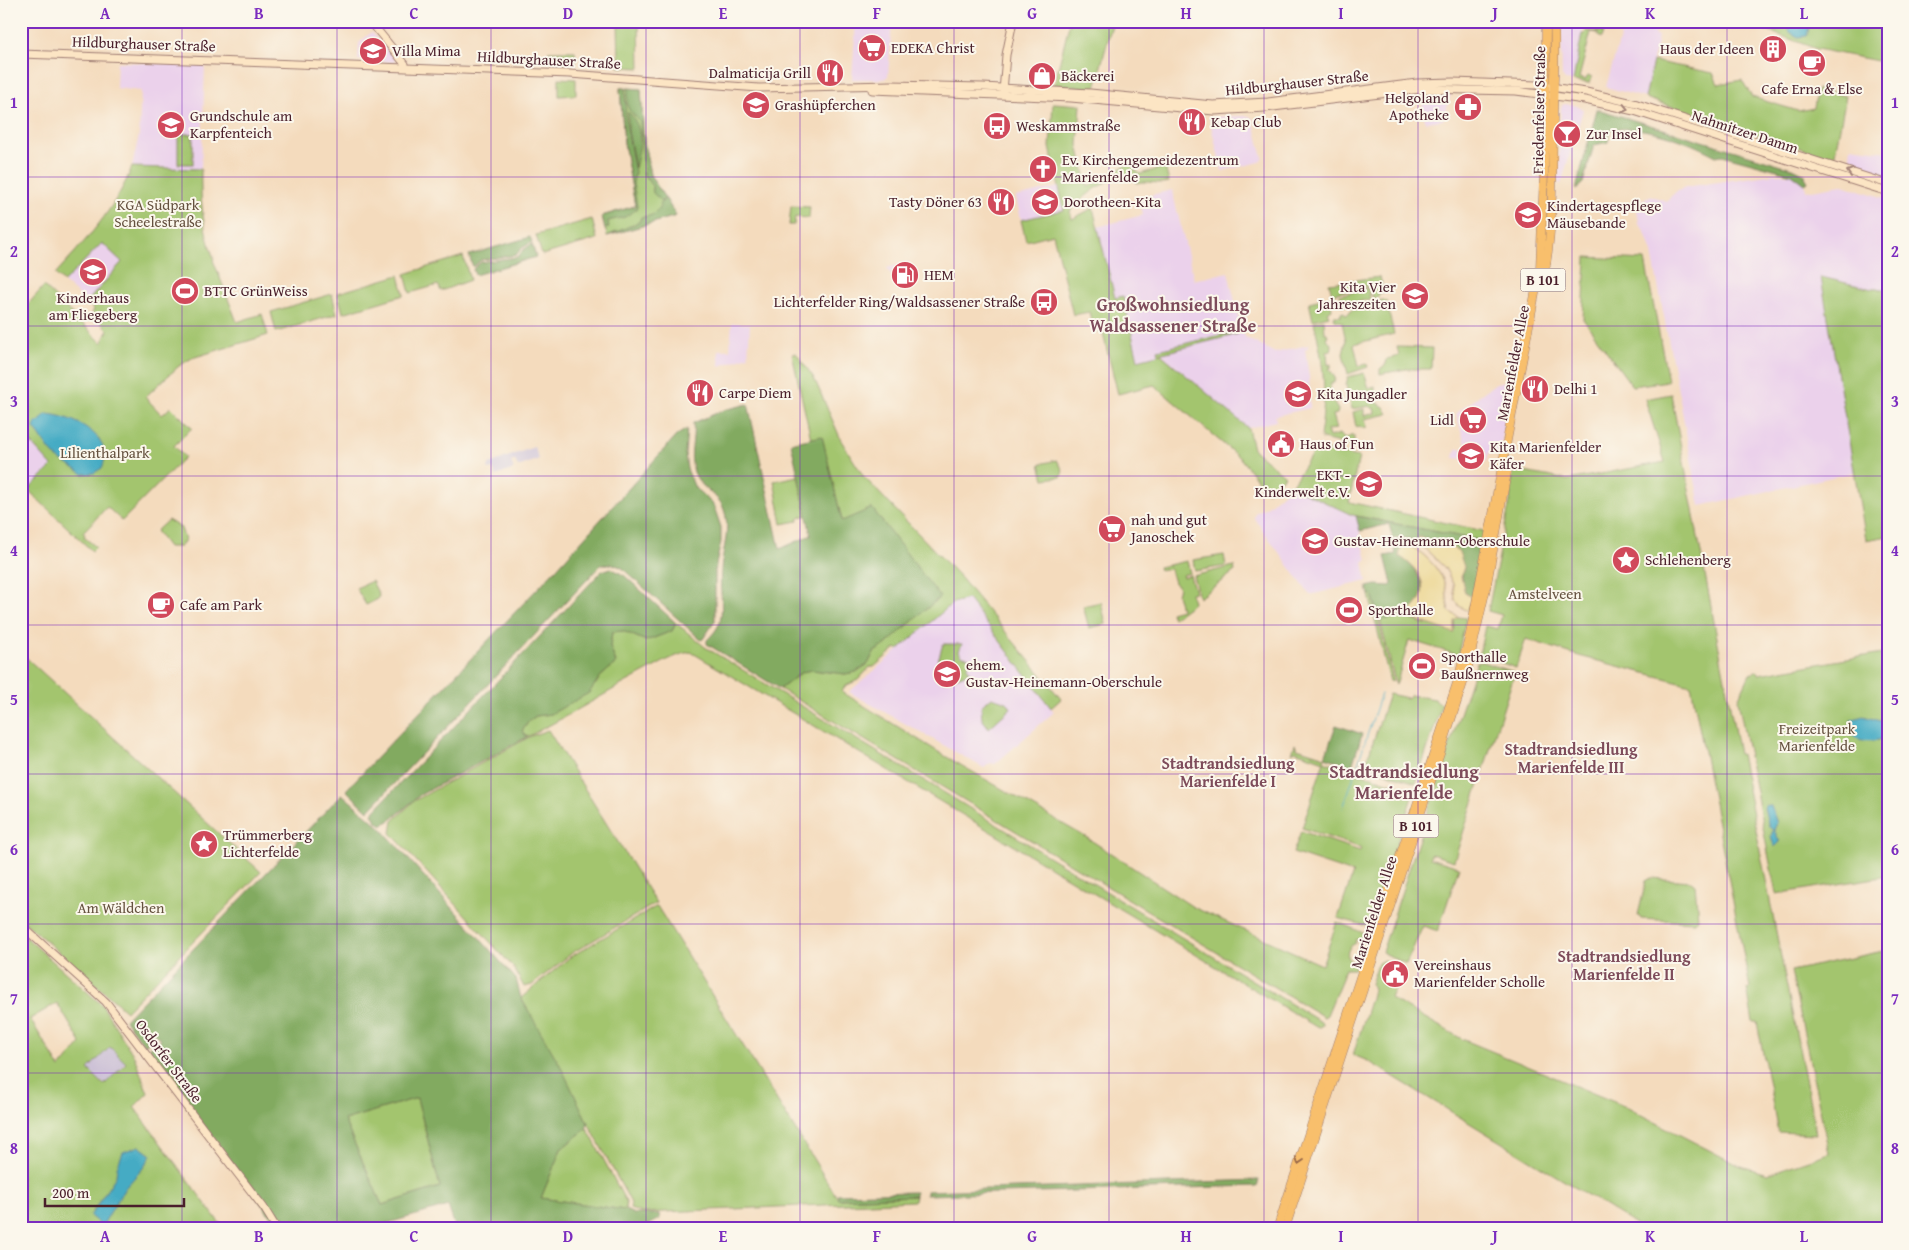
<svg xmlns="http://www.w3.org/2000/svg" width="1909" height="1250" font-family="'Gentium Book Plus',serif">
  <style>
    .built { fill: #ebd1eb }
    .industrial { fill: #cbbfd5 }
    .green { fill: #a3c56e; stroke: #76724c; fill-rule: evenodd }
    .forest { fill: #82aa61; stroke: #666446; fill-rule: evenodd }
    .sand { fill: #eeda9e; stroke: #9c7c64 }
    .water { fill: #44abc4; stroke: #476578 }
    .lines { fill: none; stroke-linecap: round; stroke-linejoin: round }
    .stream { stroke: #44abc4; stroke-width: 1 }
    .secondary-casing { stroke: #9f7d74; stroke-width: 9 }
    .primary-casing { stroke: #9f7d74; stroke-width: 9 }
    .secondary { stroke: #fce5c4; stroke-width: 7 }
    .primary { stroke: #f8bf6c; stroke-width: 8 }
    .oneway { stroke: #a38278 }
    .oneway2 { stroke: #986748 }
    .grid { fill: none; stroke: #7b2cbf; stroke-width: 1; stroke-opacity: 0.55 }
    .labels { text-anchor: middle; stroke-width: 4; stroke-linejoin: round; paint-order: stroke }
    .shield { fill: #fbf7ec; stroke: #7f6065; stroke-width: 1 }
    .shield-label { font-size: 14px; font-weight: bold; fill: #4a1f2b }
    .street-label { font-size: 15px; fill: #4a1f2b; stroke: #fbf7ec }
    .poi-label { font-size: 15px; fill: #4a1f2b; stroke: #fbf7ec; text-anchor: start }
    .park-label { font-size: 15px; fill: #65513f; stroke: #fbf7ec }
    .neighbourhood-label { font-size: 16px; font-weight: bold; fill: #7e4c5b; stroke: #fbf7ec }
    .quarter-label { font-size: 18px; font-weight: bold; fill: #7e4c5b; stroke: #fbf7ec }
    .neatline { fill: none; stroke: #7b2cbf; stroke-width: 2 }
    .grid-label { font-size: 16px; text-anchor: middle; font-weight: bold; fill: #7b2cbf }
  </style>
  <rect width="100%" height="100%" fill="#fbf7ec"/>
  <filter id="ink" filterUnits="userSpaceOnUse"><feTurbulence type="fractalNoise" baseFrequency=".02" numOctaves="2"/><feDisplacementMap in="SourceGraphic" scale="10" xChannelSelector="R" yChannelSelector="G"/><feConvolveMatrix kernelMatrix="1 2 1 2 8 2 1 2 1" color-interpolation-filters="sRGB"/></filter>
  <filter id="wash" filterUnits="userSpaceOnUse"><feTurbulence type="fractalNoise" baseFrequency=".0096" numOctaves="4" result="noise"/><feDisplacementMap in="SourceGraphic" scale="20" xChannelSelector="R" yChannelSelector="G"/><feGaussianBlur stdDeviation="1.12" result="paint"/><feColorMatrix in="noise" values="0 0 0 0 0 0 0 0 0 0 0 0 0 0 0 0 0 1.4 0 .05"/><feComposite in="paint" operator="in"/></filter>
  <g filter="url(#wash)">
    <rect width="100%" height="100%" fill="#f4dbbd"/>
    <!-- built -->
    <g class="built">
      <path d="M856,21H892L888,76L884,79H852Z"/>
      <path d="M1561,21H1572V29H1583L1573,81L1565,80L1562,76Z"/>
      <path d="M1625,21H1657L1654,35L1658,36L1645,98L1606,87Z"/>
      <path d="M372,32L395,59L394,62L358,60L359,43Z"/>
      <path d="M117,62L205,65L201,169L132,167L139,135L141,91L116,88Z"/>
      <path d="M1451,93L1443,120L1425,122L1421,94Z"/>
      <path d="M1564,104L1579,106L1583,110L1561,184L1558,183L1561,107Z"/>
      <path d="M1249,116L1253,119L1263,158L1260,162L1222,171L1209,117Z"/>
      <path d="M1851,147L1888,152V176L1849,164Z"/>
      <path d="M1774,174H1792L1805,184L1806,191L1842,185L1888,199V289H1872L1821,277L1855,472L1700,506L1652,253L1645,232L1639,223L1636,202L1652,196L1666,201L1678,190L1685,187Z"/>
      <path d="M1059,187L1065,210L1021,220L1016,197Z"/>
      <path d="M1172,190L1194,280L1228,272L1242,331L1246,338L1275,353L1308,345V348L1305,349L1309,377L1310,408L1275,416L1276,421L1248,428L1162,354L1138,360L1123,297L1115,298L1097,227L1143,215L1139,198Z"/>
      <path d="M102,243L122,262L87,302L64,282Z"/>
      <path d="M908,262V270L916,284L904,291L900,290L887,268Z"/>
      <path d="M732,323L750,324L748,356L720,366L718,350H730Z"/>
      <path d="M1511,380L1512,382L1499,456L1488,453L1486,461L1454,458L1456,449L1466,448L1456,413L1496,383Z"/>
      <path d="M21,426L31,443L52,466L28,490L21,484Z"/>
      <path d="M1291,486L1356,516L1367,560L1363,562L1367,581L1310,595L1254,518L1255,513L1268,506Z"/>
      <path d="M968,599L1054,712L995,764L990,763L984,768L849,692L953,603Z"/>
    </g>
    <!-- industrial -->
    <g class="industrial">
      <path d="M534,447L539,459L518,467L515,460L511,462L514,469L496,476L493,469L488,470L489,464Z"/>
      <path d="M110,1046L126,1062L105,1085L88,1069Z"/>
    </g>
    <!-- green -->
    <g class="green">
      <path d="M618,21H639L640,68L619,67Z"/>
      <path d="M1070,21H1113L1095,88L1054,85Z"/>
      <path d="M1741,21H1864L1888,27V63L1817,49Z"/>
      <path d="M1586,31L1604,32L1602,38L1598,36V33L1591,32L1579,78L1586,80L1587,76L1592,77L1589,83L1573,81L1582,34H1585Z"/>
      <path d="M548,51H575L576,63L557,62Z"/>
      <path d="M1653,61L1713,73L1718,84L1742,80L1752,97L1798,111L1814,108L1817,89L1846,96L1834,159L1645,98Z"/>
      <path d="M559,78L576,79V95L559,96Z"/>
      <path d="M620,88L641,89L644,141L650,175L676,216L607,236L602,216L635,206L624,143Z"/>
      <path d="M1053,103L1081,105L1078,145L1088,187L1128,164L1140,174L1165,167L1169,182C1157,185 1148,180 1136,183L1134,176L1129,174C1108,177 1085,195 1070,211L1072,219L1093,208L1115,298L1123,296L1138,360L1161,354L1248,428L1253,449L1285,476L1267,492L1241,459L1154,385L1118,394L1102,330L1094,332L1089,312L1073,315L1053,234L1026,241L1021,220L1064,210L1050,147Z"/>
      <rect x="178" y="134" width="15" height="30"/>
      <path d="M132,167L201,169C200,202 203,229 214,259L213,260L237,322L262,314L268,335L192,358L179,366L145,397L162,415L171,407L192,428L174,446L185,457L122,521L107,507L83,532L85,535L84,537L96,547L92,551L28,490L52,466L31,443L21,426V307L30,302L44,286L102,343L108,330L92,313L94,310L87,302L122,262L102,243L64,282L55,274C86,240 115,210 132,167Z"/>
      <path d="M791,206L810,207L809,218L795,217L794,225H789Z"/>
      <path d="M592,219L597,239L542,255L536,235Z"/>
      <path d="M463,256L470,280L441,291L438,285L410,293L405,274Z"/>
      <path d="M1586,257L1645,260L1668,381L1632,386L1583,319Z"/>
      <path d="M399,275L404,295L343,313L338,293Z"/>
      <path d="M1380,277L1384,292L1378,294L1379,297L1373,298L1369,286L1332,294L1329,283Z"/>
      <path d="M1821,277L1872,289H1888V536L1866,540Z"/>
      <path d="M1368,288L1370,299L1342,306L1340,295Z"/>
      <path d="M332,294L337,314L276,332L271,312Z"/>
      <path d="M1335,296L1330,299L1332,309L1327,312L1329,316L1313,320L1309,302Z"/>
      <path d="M1382,300L1386,301L1394,334L1354,344L1359,366L1367,364L1368,367L1348,374L1343,354L1346,341L1342,322L1335,320L1334,316H1341V313L1344,312L1345,315L1349,314L1352,310L1380,306L1379,301Z"/>
      <path d="M1324,320L1325,333H1327L1328,336L1326,337L1332,346L1331,351L1327,352L1328,365L1331,364V368H1329L1335,378L1334,382L1330,384L1331,396H1334V399L1332,400L1338,410L1337,414L1333,415L1337,429L1327,430L1329,437L1340,434L1344,439L1354,435V446L1322,439L1320,436C1327,394 1324,363 1314,322Z"/>
      <path d="M1238,331V334L1159,354L1158,350Z"/>
      <path d="M1397,347L1432,348L1431,369H1406L1380,374V369L1386,364L1387,359L1399,356Z"/>
      <path d="M796,353L814,378L842,442L864,477L961,578L1061,699L1051,708L968,599L953,603L898,650L896,648L874,667H870L858,680L845,686L842,692L945,756L1089,839L1193,907L1322,965L1337,922L1366,934V937L1355,940L1356,943C1345,948 1345,958 1355,964L1354,969H1345L1343,974L1342,973L1343,976L1327,1015L1324,1017L780,689L802,672L812,670L845,674L856,672L868,664L874,652L884,646L940,597L842,521L822,437L811,439L792,354Z"/>
      <path d="M1364,373L1369,388L1375,386V401L1384,407L1388,414L1365,419L1367,427L1361,428L1360,426L1356,427L1353,412L1364,409V416L1375,413L1374,408H1371L1370,406L1352,409L1346,385L1348,377Z"/>
      <path d="M1671,394L1739,754H1741L1816,1134L1778,1132L1757,1022H1753L1747,989L1750,988L1691,685L1579,656L1526,639L1516,668L1479,655L1485,626L1498,629L1502,615L1488,611L1510,501L1513,470L1568,480L1665,462L1645,399Z"/>
      <path d="M1319,449L1359,457L1349,502L1484,531L1483,541L1352,515L1291,486L1314,451Z"/>
      <path d="M1057,460L1063,470L1061,477L1044,479L1040,464Z"/>
      <path d="M798,476L807,515L799,518L798,521L782,524L774,481Z"/>
      <path d="M168,520L181,528L185,540L180,547H168L156,531Z"/>
      <path d="M1224,555L1226,566L1195,571L1193,560Z"/>
      <path d="M1187,561L1190,573L1182,575L1183,577L1190,575L1195,592L1191,593L1193,603L1173,618L1170,612L1181,609L1177,594L1179,587L1174,583L1170,569L1160,571L1159,567Z"/>
      <path d="M1234,566L1235,571L1199,598L1193,576Z"/>
      <path d="M372,581L379,595L378,599L366,605L356,588Z"/>
      <path d="M1372,594L1393,681L1390,682L1369,595Z"/>
      <path d="M1101,602L1106,624L1089,628L1083,606Z"/>
      <path d="M1404,616L1420,623L1455,629L1454,621L1458,617L1466,618L1458,655L1409,640L1396,685L1380,620Z"/>
      <path d="M676,623L705,647L1324,1024L1318,1028L691,652C675,654 659,665 645,672C605,693 567,717 527,737L522,731L529,721L536,716L551,714L596,684L600,677L616,663L610,647L612,632L623,631L646,641L672,631Z"/>
      <path d="M943,644H962L959,651L961,655L973,659L967,667L970,672L944,682L935,670Z"/>
      <path d="M1888,652V876L1776,894L1738,700L1750,674L1758,671L1759,674Z"/>
      <path d="M21,653L261,872L126,1011L21,919Z"/>
      <path d="M1479,661L1515,672L1454,861L1431,854L1430,858L1459,867L1438,931L1423,926L1406,964L1382,952L1477,662Z"/>
      <path d="M1389,694L1408,698L1410,695L1435,699L1437,702L1442,704L1416,783L1365,766Z"/>
      <path d="M992,697L1007,702L1011,708L989,728L982,719L981,706Z"/>
      <path d="M548,730L656,903L572,953L532,985L524,987L513,967L391,833L393,821L414,801L531,736Z"/>
      <path d="M1295,744L1297,748L1325,757L1324,761L1414,791L1370,927L1338,918L1353,873L1293,853L1301,831L1360,851L1361,848L1302,828L1324,761L1295,751L1292,753Z"/>
      <path d="M1651,878L1691,881L1695,884L1698,919L1695,922L1641,919L1638,915L1646,881Z"/>
      <path d="M657,906L838,1199L915,1196L914,1201L642,1213L630,1209L631,1203L521,998L570,957Z"/>
      <path d="M21,933L102,1005L134,1056L148,1093L134,1107L224,1229H21ZM57,1003L81,1043L60,1068L30,1019ZM110,1047L126,1063L104,1085L88,1069Z"/>
      <path d="M1888,950V1229H1643L1368,1061L1353,1055L1371,998L1373,989L1371,984L1378,963L1384,960L1404,968L1390,998L1462,1039L1624,1106L1738,1165L1767,1174L1829,1153L1791,971Z"/>
      <path d="M417,1098L440,1187L382,1205L344,1120Z"/>
      <path d="M587,1128L626,1202L625,1210L541,1198L561,1149Z"/>
    </g>
    <!-- forest -->
    <g class="forest">
      <path d="M620,88H625L626,122L635,172L633,183L637,206V209L625,217L608,221L609,227L605,229L602,216L635,206L624,143Z"/>
      <path d="M628,88L641,89L644,141L650,175L665,198L661,201L653,193L652,186L644,175L640,122L629,110L627,104Z"/>
      <path d="M1597,109L1795,169L1803,173L1808,182L1805,184L1792,174L1722,155L1716,156C1686,140 1644,124 1610,130L1608,142L1594,145L1583,183L1576,189Z"/>
      <path d="M628,112C645,128 640,148 635,168L628,131Z"/>
      <path d="M666,199L676,216L607,236L639,222L641,217C653,216 658,214 661,202Z"/>
      <path d="M530,237L532,242L522,248L516,255L481,260L473,267L469,255Z"/>
      <path d="M532,244L536,257L475,275L473,269L481,262L518,257L523,250Z"/>
      <path d="M748,404L780,549L811,535L791,443L822,436L842,521L872,508L940,597L884,646L874,652L868,664L856,672L845,674L812,670L802,672L780,689L707,644V640C712,635 718,629 720,621C724,605 719,588 721,571C722,550 732,528 723,507C718,494 700,489 694,472C688,456 695,439 693,423L724,410Z"/>
      <path d="M687,429L685,454L687,469L695,488L713,504L721,527V542L715,569V621L703,639L701,640L621,567L612,564L601,565L368,811L346,790L557,568L677,435Z"/>
      <path d="M1356,516L1483,541L1472,597L1465,593C1462,584 1461,577 1464,567L1440,541C1432,541 1427,538 1419,537L1417,541L1400,537L1393,539L1389,524L1360,531Z"/>
      <path d="M1402,544L1400,556C1421,570 1437,604 1403,616C1396,619 1387,619 1380,620L1372,594L1369,595L1367,587L1376,585L1390,586L1392,584L1385,556L1396,554L1394,545Z"/>
      <path d="M611,568L625,576L676,623L672,631L646,641L623,631L612,632L610,647L616,663L600,677L589,693L551,714L536,716L529,721L522,731L527,737L420,795L392,819L382,825L376,821L372,813L602,571Z"/>
      <path d="M1336,725L1362,734L1352,766L1325,757Z"/>
      <path d="M342,794L380,827L516,979L521,998L560,1065L588,1123L586,1129L561,1149L541,1198L625,1210L634,1214H659L660,1219L645,1227L632,1229H456L448,1206L367,1229H280L148,1051L151,1045L153,1047L161,1039L153,1033L146,1040L148,1043L144,1045L125,1020ZM417,1098L440,1187L382,1205L344,1120Z"/>
      <path d="M1259,1180L1257,1186L926,1195V1191Z"/>
      <path d="M915,1192V1196L838,1199L837,1194Z"/>
    </g>
    <!-- sand -->
    <g class="sand">
      <path d="M1419,537L1431,542H1444L1459,552L1464,567L1461,576L1465,593L1472,597L1468,611L1459,606L1455,600L1453,584L1445,568L1417,541Z"/>
      <path d="M1402,544C1419,546 1439,568 1445,584C1448,592 1446,602 1449,611L1458,617L1454,621V633L1404,616C1433,597 1426,573 1399,556Z"/>
    </g>
    <!-- water -->
    <g class="water">
      <path d="M1803,21L1809,28L1807,36L1798,37L1788,31V25L1791,22Z"/>
      <path d="M46,414C69,415 117,435 102,468L94,473L83,474C74,467 65,464 56,457C47,449 42,437 34,428L36,422H39Z"/>
      <path d="M1863,716L1881,721L1888,717V738C1875,741 1860,744 1850,733L1851,720Z"/>
      <path d="M1766,805L1771,806L1777,823L1774,830L1780,842L1776,846H1774L1771,836L1773,830L1769,827L1764,808Z"/>
      <path d="M139,1146L151,1155L144,1167L125,1188L102,1226L90,1216L116,1176L117,1167L123,1152Z"/>
    </g>
    <g class="lines">
      <!-- stream -->
      <g class="stream">
        <path d="M1357,766L1381,694"/>
        <path d="M1343,808L1355,773"/>
      </g>
    </g>
  </g>
  <g filter="url(#ink)">
    <g class="lines">
      <defs>
        <g id="secondary">
          <path d="M370,21L405,64V67"/>
          <path d="M21,54L570,74L759,88L891,85L983,87L1090,93L1213,105L1268,102L1417,83L1453,82L1536,85L1586,92L1637,104L1888,184"/>
          <path d="M872,90L1071,98L1214,111L1265,108L1421,89L1516,91L1585,100L1634,111L1888,192"/>
          <path d="M1003,92L1006,55L1013,21"/>
          <path d="M21,925L106,1002L264,1208L277,1229"/>
        </g>
        <g id="primary">
          <path d="M1544,276C1554,226 1552,171 1553,120C1553,87 1556,55 1554,21"/>
          <path d="M1277,1229L1457,683L1470,634L1540,268L1545,150L1546,21"/>
          <path d="M1285,1229L1467,671L1487,584L1507,472"/>
        </g>
      </defs>
      <!-- secondary casing -->
      <use href="#secondary" class="secondary-casing"/>
      <!-- primary casing -->
      <use href="#primary" class="primary-casing"/>
      <!-- secondary -->
      <use href="#secondary" class="secondary"/>
      <!-- primary -->
      <use href="#primary" class="primary"/>
    </g>
    <!-- one-way arrows -->
    <defs><path id="oneway-chevron" d="M-2-3.5L2.5 0L-2 3.5" fill="none" stroke-width="1.6" stroke-linecap="round" stroke-linejoin="round" transform="scale(1.25)"/></defs>
    <g class="oneway">
      <use href="#oneway-chevron" transform="translate(1625 109) rotate(13)"/>
      <use href="#oneway-chevron" transform="translate(1850 172) rotate(-162)"/>
    </g>
    <use class="oneway2" href="#oneway-chevron" transform="translate(1299 1161) rotate(108)"/>
  </g>
  <!-- grid -->
  <path class="grid" d="M182,21V1229M337,21V1229M491,21V1229M646,21V1229M800,21V1229M954,21V1229M1109,21V1229M1264,21V1229M1418,21V1229M1572,21V1229M1727,21V1229M21,177H1888M21,326H1888M21,476H1888M21,625H1888M21,774H1888M21,924H1888M21,1073H1888"/>
  <!-- icons -->
  <defs>
    <symbol id="supermarket-disc" viewBox="-11 -11 22 22"><circle r="9.5" fill="#d1495b" stroke="#fbf7ec"/><path d="M-6-5.5h2.5l.6 2H6L4.5 2H-2.5L-4.4-4H-6ZM-1.5 3.2a1.3 1.3 0 1 0 .1 0ZM3 3.2a1.3 1.3 0 1 0 .1 0Z" fill="#fff"/></symbol>
    <symbol id="building-disc" viewBox="-11 -11 22 22"><circle r="9.5" fill="#d1495b" stroke="#fbf7ec"/><path d="M-4-6H4V6H1V3H-1V6H-4ZM-2.5-4.3h1.7v1.8h-1.7ZM.8-4.3h1.7v1.8H.8ZM-2.5-1h1.7V.8h-1.7ZM.8-1h1.7V.8H.8Z" fill="#fff"/></symbol>
    <symbol id="school-disc" viewBox="-11 -11 22 22"><circle r="9.5" fill="#d1495b" stroke="#fbf7ec"/><path d="M0-5L7-2L0 1L-7-2ZM-4 1L0 2.5L4 1V4Q0 6-4 4Z" fill="#fff"/></symbol>
    <symbol id="cafe-disc" viewBox="-11 -11 22 22"><circle r="9.5" fill="#d1495b" stroke="#fbf7ec"/><path d="M-5.5-4.5H6V0H3Q3 3.5 0 3.5H-2.5Q-5.5 3.5-5.5 0ZM3-3.2v2h1.7v-2ZM-6 4.5H4V6H-6Z" fill="#fff"/></symbol>
    <symbol id="restaurant-disc" viewBox="-11 -11 22 22"><circle r="9.5" fill="#d1495b" stroke="#fbf7ec"/><path d="M-5-6h1v4h1v-4h1v4h1v-4h1v5L-1.5 .5V6h-2V.5L-5-1ZM5-6V6H3V1.5H1.5Q1.5-4 5-6Z" fill="#fff"/></symbol>
    <symbol id="shop-disc" viewBox="-11 -11 22 22"><circle r="9.5" fill="#d1495b" stroke="#fbf7ec"/><path d="M-5-2.5h2.3a2.7 3.5 0 0 1 5.4 0H5L5.5 6h-11ZM-1.5-2.5h3a1.5 2.3 0 0 0-3 0Z" fill="#fff"/></symbol>
    <symbol id="pharmacy-disc" viewBox="-11 -11 22 22"><circle r="9.5" fill="#d1495b" stroke="#fbf7ec"/><path d="M-2-6h4v4h4v4h-4v4h-4v-4h-4v-4h4Z" fill="#fff"/></symbol>
    <symbol id="bus-disc" viewBox="-11 -11 22 22"><circle r="9.5" fill="#d1495b" stroke="#fbf7ec"/><path d="M-5-6H5V4H4V6H2V4H-2V6H-4V4H-5ZM-3.5-4V0h7V-4ZM-3.5 1.2v1.5H-2V1.2ZM2 1.2v1.5H3.5V1.2Z" fill="#fff"/></symbol>
    <symbol id="bar-disc" viewBox="-11 -11 22 22"><circle r="9.5" fill="#d1495b" stroke="#fbf7ec"/><path d="M-6-5H6L.8 .8V4.5H3.5V6h-7V4.5H-.8V.8Z" fill="#fff"/></symbol>
    <symbol id="church-disc" viewBox="-11 -11 22 22"><circle r="9.5" fill="#d1495b" stroke="#fbf7ec"/><path d="M-1.2-6h2.4v3.5h3.3v2.4h-3.3V6h-2.4V-.1h-3.3v-2.4h3.3Z" fill="#fff"/></symbol>
    <symbol id="fuel-disc" viewBox="-11 -11 22 22"><circle r="9.5" fill="#d1495b" stroke="#fbf7ec"/><path d="M-5.5-6h7V0h2V4h1.3V-2.5L3-4.5l.8-.8L6-3V5H2.5V1h-1V6h-7ZM-4.2-4.7v3.2H.2V-4.7Z" fill="#fff"/></symbol>
    <symbol id="stadium-disc" viewBox="-11 -11 22 22"><circle r="9.5" fill="#d1495b" stroke="#fbf7ec"/><path d="M0-5a6.5 5 0 1 0 0 10a6.5 5 0 1 0 0-10ZM-3.5-1.8h7v3.6h-7Z" fill="#fff"/></symbol>
    <symbol id="civic-disc" viewBox="-11 -11 22 22"><circle r="9.5" fill="#d1495b" stroke="#fbf7ec"/><path d="M-.6-6.5H3V-4.5H.6V-3L4-1V1h2V6H-6V1h2V-1L-.6-3ZM-1.2 2.5V6h2.4V2.5Z" fill="#fff"/></symbol>
    <symbol id="sight-disc" viewBox="-11 -11 22 22"><circle r="9.5" fill="#d1495b" stroke="#fbf7ec"/><path d="M0-6L1.8-2.2L6-1.7L2.9 1.2L3.7 5.4L0 3.3L-3.7 5.4L-2.9 1.2L-6-1.7L-1.8-2.2Z" fill="#fff"/></symbol>
  </defs>
  <g fill-rule="evenodd">
    <use href="#supermarket-disc" x="856" y="32" width="32" height="32"/>
    <use href="#building-disc" x="1757" y="33" width="32" height="32"/>
    <use href="#school-disc" x="357" y="35" width="32" height="32"/>
    <use href="#cafe-disc" x="1796" y="47" width="32" height="32"/>
    <use href="#restaurant-disc" x="814" y="57" width="32" height="32"/>
    <use href="#shop-disc" x="1026" y="60" width="32" height="32"/>
    <use href="#school-disc" x="740" y="89" width="32" height="32"/>
    <use href="#pharmacy-disc" x="1452" y="91" width="32" height="32"/>
    <use href="#restaurant-disc" x="1176" y="106" width="32" height="32"/>
    <use href="#school-disc" x="155" y="109" width="32" height="32"/>
    <use href="#bus-disc" x="981" y="110" width="32" height="32"/>
    <use href="#bar-disc" x="1551" y="118" width="32" height="32"/>
    <use href="#church-disc" x="1027" y="153" width="32" height="32"/>
    <use href="#restaurant-disc" x="985" y="186" width="32" height="32"/>
    <use href="#school-disc" x="1029" y="186" width="32" height="32"/>
    <use href="#school-disc" x="1512" y="199" width="32" height="32"/>
    <use href="#school-disc" x="77" y="256" width="32" height="32"/>
    <use href="#fuel-disc" x="889" y="259" width="32" height="32"/>
    <use href="#stadium-disc" x="169" y="275" width="32" height="32"/>
    <use href="#school-disc" x="1399" y="280" width="32" height="32"/>
    <use href="#bus-disc" x="1028" y="286" width="32" height="32"/>
    <use href="#restaurant-disc" x="1519" y="373" width="32" height="32"/>
    <use href="#restaurant-disc" x="684" y="377" width="32" height="32"/>
    <use href="#school-disc" x="1282" y="378" width="32" height="32"/>
    <use href="#supermarket-disc" x="1457" y="404" width="32" height="32"/>
    <use href="#civic-disc" x="1265" y="428" width="32" height="32"/>
    <use href="#school-disc" x="1455" y="440" width="32" height="32"/>
    <use href="#school-disc" x="1353" y="468" width="32" height="32"/>
    <use href="#supermarket-disc" x="1096" y="513" width="32" height="32"/>
    <use href="#school-disc" x="1299" y="525" width="32" height="32"/>
    <use href="#sight-disc" x="1610" y="544" width="32" height="32"/>
    <use href="#cafe-disc" x="145" y="589" width="32" height="32"/>
    <use href="#stadium-disc" x="1333" y="594" width="32" height="32"/>
    <use href="#stadium-disc" x="1406" y="650" width="32" height="32"/>
    <use href="#school-disc" x="931" y="658" width="32" height="32"/>
    <use href="#sight-disc" x="188" y="828" width="32" height="32"/>
    <use href="#civic-disc" x="1379" y="958" width="32" height="32"/>
  </g>
  <g class="labels">
    <!-- shield labels -->
    <g class="shield">
      <rect x="1520.5" y="268.5" width="45" height="23" rx="4"/>
      <rect x="1393.5" y="814.5" width="45" height="23" rx="4"/>
    </g>
    <g class="shield-label">
      <text x="1543" y="285">B 101</text>
      <text x="1416" y="831">B 101</text>
    </g>
    <!-- street labels -->
    <g class="street-label">
      <text transform="translate(144 44) rotate(2)" y="5">Hildburghauser Straße</text>
      <text transform="translate(549 60) rotate(3)" y="5">Hildburghauser Straße</text>
      <text transform="translate(1297 83) rotate(-6)" y="5">Hildburghauser Straße</text>
      <text transform="translate(1539 110) rotate(-89)" y="5">Friedenfelser Straße</text>
      <text transform="translate(1745 132) rotate(18)" y="5">Nahmitzer Damm</text>
      <text transform="translate(1513 363) rotate(-79)" y="5">Marienfelder Allee</text>
      <text transform="translate(1374 912) rotate(-72)" y="5">Marienfelder Allee</text>
      <text transform="translate(169 1061) rotate(53)" y="5">Osdorfer Straße</text>
    </g>
    <!-- poi labels -->
    <g class="poi-label">
      <text x="891" y="53">EDEKA Christ</text>
      <text x="1754" y="54" text-anchor="end">Haus der Ideen</text>
      <text x="392" y="56">Villa Mima</text>
      <text x="811" y="78" text-anchor="end">Dalmaticija Grill</text>
      <text x="1061" y="81">Bäckerei</text>
      <text x="1812" y="94" text-anchor="middle">Cafe Erna &amp; Else</text>
      <text x="1449" y="103" text-anchor="end">Helgoland<tspan x="1449" dy="17">Apotheke</tspan></text>
      <text x="775" y="110">Grashüpferchen</text>
      <text x="190" y="121">Grundschule am<tspan x="190" dy="17">Karpfenteich</tspan></text>
      <text x="1211" y="127">Kebap Club</text>
      <text x="1016" y="131">Weskammstraße</text>
      <text x="1586" y="139">Zur Insel</text>
      <text x="1062" y="165">Ev. Kirchengemeidezentrum<tspan x="1062" dy="17">Marienfelde</tspan></text>
      <text x="982" y="207" text-anchor="end">Tasty Döner 63</text>
      <text x="1064" y="207">Dorotheen-Kita</text>
      <text x="1547" y="211">Kindertagespflege<tspan x="1547" dy="17">Mäusebande</tspan></text>
      <text x="924" y="280">HEM</text>
      <text x="1396" y="292" text-anchor="end">Kita Vier<tspan x="1396" dy="17">Jahreszeiten</tspan></text>
      <text x="204" y="296">BTTC GrünWeiss</text>
      <text x="93" y="303" text-anchor="middle">Kinderhaus<tspan x="93" dy="17">am Fliegeberg</tspan></text>
      <text x="1025" y="307" text-anchor="end">Lichterfelder Ring/Waldsassener Straße</text>
      <text x="1554" y="394">Delhi 1</text>
      <text x="719" y="398">Carpe Diem</text>
      <text x="1317" y="399">Kita Jungadler</text>
      <text x="1454" y="425" text-anchor="end">Lidl</text>
      <text x="1300" y="449">Haus of Fun</text>
      <text x="1490" y="452">Kita Marienfelder<tspan x="1490" dy="17">Käfer</tspan></text>
      <text x="1350" y="480" text-anchor="end">EKT -<tspan x="1350" dy="17">Kinderwelt e.V.</tspan></text>
      <text x="1131" y="525">nah und gut<tspan x="1131" dy="17">Janoschek</tspan></text>
      <text x="1334" y="546">Gustav-Heinemann-Oberschule</text>
      <text x="1645" y="565">Schlehenberg</text>
      <text x="180" y="610">Cafe am Park</text>
      <text x="1368" y="615">Sporthalle</text>
      <text x="1441" y="662">Sporthalle<tspan x="1441" dy="17">Baußnernweg</tspan></text>
      <text x="966" y="670">ehem.<tspan x="966" dy="17">Gustav-Heinemann-Oberschule</tspan></text>
      <text x="223" y="840">Trümmerberg<tspan x="223" dy="17">Lichterfelde</tspan></text>
      <text x="1414" y="970">Vereinshaus<tspan x="1414" dy="17">Marienfelder Scholle</tspan></text>
    </g>
    <!-- park labels -->
    <g class="park-label">
      <text x="158" y="210">KGA Südpark<tspan x="158" dy="17">Scheelestraße</tspan></text>
      <text x="105" y="458">Lilienthalpark</text>
      <text x="1545" y="599">Amstelveen</text>
      <text x="1817" y="734">Freizeitpark<tspan x="1817" dy="17">Marienfelde</tspan></text>
      <text x="121" y="913">Am Wäldchen</text>
    </g>
    <!-- neighbourhood labels -->
    <g class="neighbourhood-label">
      <text x="1571" y="755">Stadtrandsiedlung<tspan x="1571" dy="18">Marienfelde III</tspan></text>
      <text x="1228" y="769">Stadtrandsiedlung<tspan x="1228" dy="18">Marienfelde I</tspan></text>
      <text x="1624" y="962">Stadtrandsiedlung<tspan x="1624" dy="18">Marienfelde II</tspan></text>
    </g>
    <!-- quarter labels -->
    <g class="quarter-label">
      <text x="1173" y="311">Großwohnsiedlung<tspan x="1173" dy="21">Waldsassener Straße</tspan></text>
      <text x="1404" y="778">Stadtrandsiedlung<tspan x="1404" dy="21">Marienfelde</tspan></text>
    </g>
  </g>
  <!-- margin -->
  <rect width="1909" height="1250" fill="none" stroke="#fbf7ec" stroke-width="55"/>
  <!-- scale -->
  <path d="M45 1198v8h139v-8" fill="none" stroke="#4a1f2b" stroke-width="2.5"/>
  <text x="52" y="1198" font-size="15" fill="#4a1f2b" stroke="#fbf7ec" stroke-width="4" paint-order="stroke">200 m</text>
  <rect x="28" y="28" width="1854" height="1194" class="neatline"/>
  <g class="grid-label">
    <text x="105" y="19">A</text>
    <text x="259" y="19">B</text>
    <text x="414" y="19">C</text>
    <text x="568" y="19">D</text>
    <text x="723" y="19">E</text>
    <text x="877" y="19">F</text>
    <text x="1032" y="19">G</text>
    <text x="1186" y="19">H</text>
    <text x="1341" y="19">I</text>
    <text x="1495" y="19">J</text>
    <text x="1650" y="19">K</text>
    <text x="1804" y="19">L</text>
    <text x="14" y="108">1</text>
    <text x="1895" y="108">1</text>
    <text x="14" y="257">2</text>
    <text x="1895" y="257">2</text>
    <text x="14" y="407">3</text>
    <text x="1895" y="407">3</text>
    <text x="14" y="556">4</text>
    <text x="1895" y="556">4</text>
    <text x="14" y="705">5</text>
    <text x="1895" y="705">5</text>
    <text x="14" y="855">6</text>
    <text x="1895" y="855">6</text>
    <text x="14" y="1004">7</text>
    <text x="1895" y="1004">7</text>
    <text x="14" y="1154">8</text>
    <text x="1895" y="1154">8</text>
    <text x="105" y="1242">A</text>
    <text x="259" y="1242">B</text>
    <text x="414" y="1242">C</text>
    <text x="568" y="1242">D</text>
    <text x="723" y="1242">E</text>
    <text x="877" y="1242">F</text>
    <text x="1032" y="1242">G</text>
    <text x="1186" y="1242">H</text>
    <text x="1341" y="1242">I</text>
    <text x="1495" y="1242">J</text>
    <text x="1650" y="1242">K</text>
    <text x="1804" y="1242">L</text>
  </g>
</svg>
